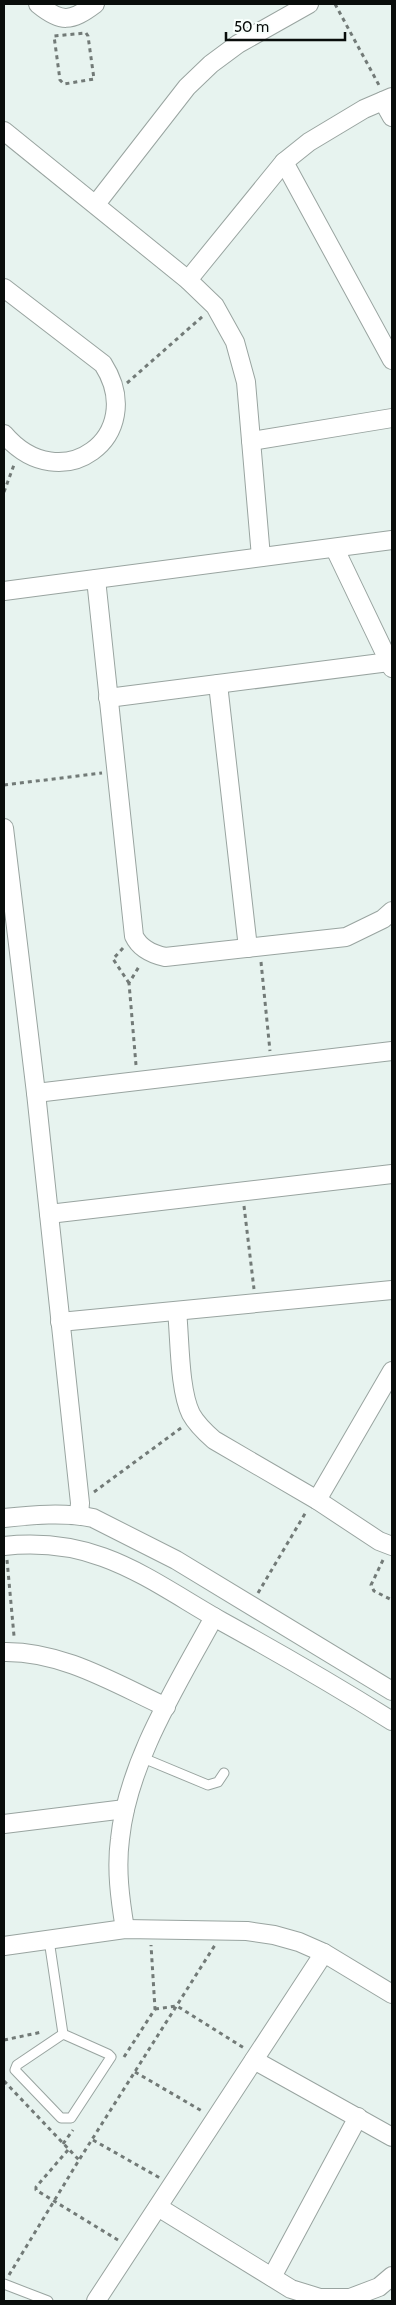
<svg xmlns="http://www.w3.org/2000/svg" width="396" height="2305" font-family="Cabin,sans-serif">
  <style>
    .lines { fill: none; stroke-linecap: round; stroke-linejoin: round }
    .service-casing { stroke: #99a4a0; stroke-width: 11 }
    .minor-casing { stroke: #99a4a0; stroke-width: 20 }
    .path { stroke: #727a77; stroke-width: 3; stroke-dasharray: 4 4; stroke-linecap: butt }
    .service { stroke: #fff; stroke-width: 9 }
    .minor { stroke: #fff; stroke-width: 18 }
  </style>
  <rect width="100%" height="100%" fill="#e7f3ef"/>
  <g class="lines">
    <defs>
      <g id="service">
        <path d="M143,1758L208,1785L218,1782L224,1773"/>
        <path d="M49,1940L63,2034L17,2065L15,2070L61,2118H71L111,2057L108,2054L63,2034"/>
        <path d="M4,2284L48,2301"/>
      </g>
      <g id="minor">
        <path d="M38,4C61,23 71,22 95,4"/>
        <path d="M383,101L392,117"/>
        <path d="M4,131L188,280L215,306L235,342L246,382L261,557"/>
        <path d="M284,162L392,360"/>
        <path d="M96,204L187,87L211,64L238,44L309,4"/>
        <path d="M188,280L284,162L309,142L364,109L392,97"/>
        <path d="M4,288L103,364C149,436 61,501 4,434"/>
        <path d="M251,441L392,418"/>
        <path d="M335,549L392,668"/>
        <path d="M96,579L134,936C140,949 152,954 165,957L346,937L383,919L392,911"/>
        <path d="M4,591L392,540"/>
        <path d="M218,684L248,948"/>
        <path d="M108,698L389,662"/>
        <path d="M4,828L36,1093L80,1503L79,1515"/>
        <path d="M36,1093L392,1051"/>
        <path d="M49,1214L392,1174"/>
        <path d="M177,1311C180,1339 179,1390 191,1414C197,1425 206,1433 214,1440L317,1500L379,1541L392,1546"/>
        <path d="M60,1322L392,1290"/>
        <path d="M317,1500L392,1371"/>
        <path d="M4,1518C33,1515 64,1512 93,1518L176,1560L392,1691"/>
        <path d="M4,1546C97,1536 146,1578 221,1621C279,1653 336,1686 392,1721"/>
        <path d="M4,1652C62,1651 114,1683 166,1707"/>
        <path d="M4,1824L125,1809"/>
        <path d="M125,1929C120,1899 116,1869 120,1839C128,1761 178,1684 214,1617"/>
        <path d="M4,1946L125,1929L247,1931L274,1935L299,1942L324,1953L392,1994"/>
        <path d="M254,2060L392,2137"/>
        <path d="M158,2207L291,2289L320,2298H350L379,2287L392,2276"/>
        <path d="M272,2277L358,2117"/>
        <path d="M96,2301L324,1953"/>
      </g>
    </defs>
    <!-- service casing -->
    <use href="#service" class="service-casing"/>
    <!-- minor casing -->
    <use href="#minor" class="minor-casing"/>
    <!-- path -->
    <g class="path">
      <path d="M335,4L380,87"/>
      <path d="M86,33L88,36L94,79L64,84L60,80L54,36Z"/>
      <path d="M127,383L203,316"/>
      <path d="M4,492L15,462"/>
      <path d="M4,785L102,773"/>
      <path d="M123,948L113,959L129,983"/>
      <path d="M261,962L270,1051"/>
      <path d="M136,1065L129,983L140,965"/>
      <path d="M244,1206L254,1289"/>
      <path d="M94,1492L181,1428"/>
      <path d="M7,1560L14,1636"/>
      <path d="M383,1560L371,1585L374,1591L392,1600"/>
      <path d="M258,1593L306,1512"/>
      <path d="M155,2009L177,2006L244,2048"/>
      <path d="M4,2040L42,2032"/>
      <path d="M124,2057L155,2009L151,1945"/>
      <path d="M135,2072L202,2111"/>
      <path d="M4,2081L79,2160"/>
      <path d="M93,2140L160,2178"/>
      <path d="M63,2144L73,2130"/>
      <path d="M68,2150L36,2187V2190L118,2240"/>
      <path d="M9,2275L79,2160L215,1945"/>
    </g>
    <!-- service -->
    <use href="#service" class="service"/>
    <!-- minor -->
    <use href="#minor" class="minor"/>
  </g>
  <!-- border -->
  <rect width="396" height="2305" fill="none" stroke="#090d0b" stroke-width="10"/>
  <!-- scale -->
  <path d="M226 32v8h119v-8" fill="none" stroke="#090d0b" stroke-width="2.5"/>
  <text x="234" y="32" font-size="15" fill="#090d0b" stroke="#f8fffc" stroke-width="4" paint-order="stroke">50 m</text>
</svg>
